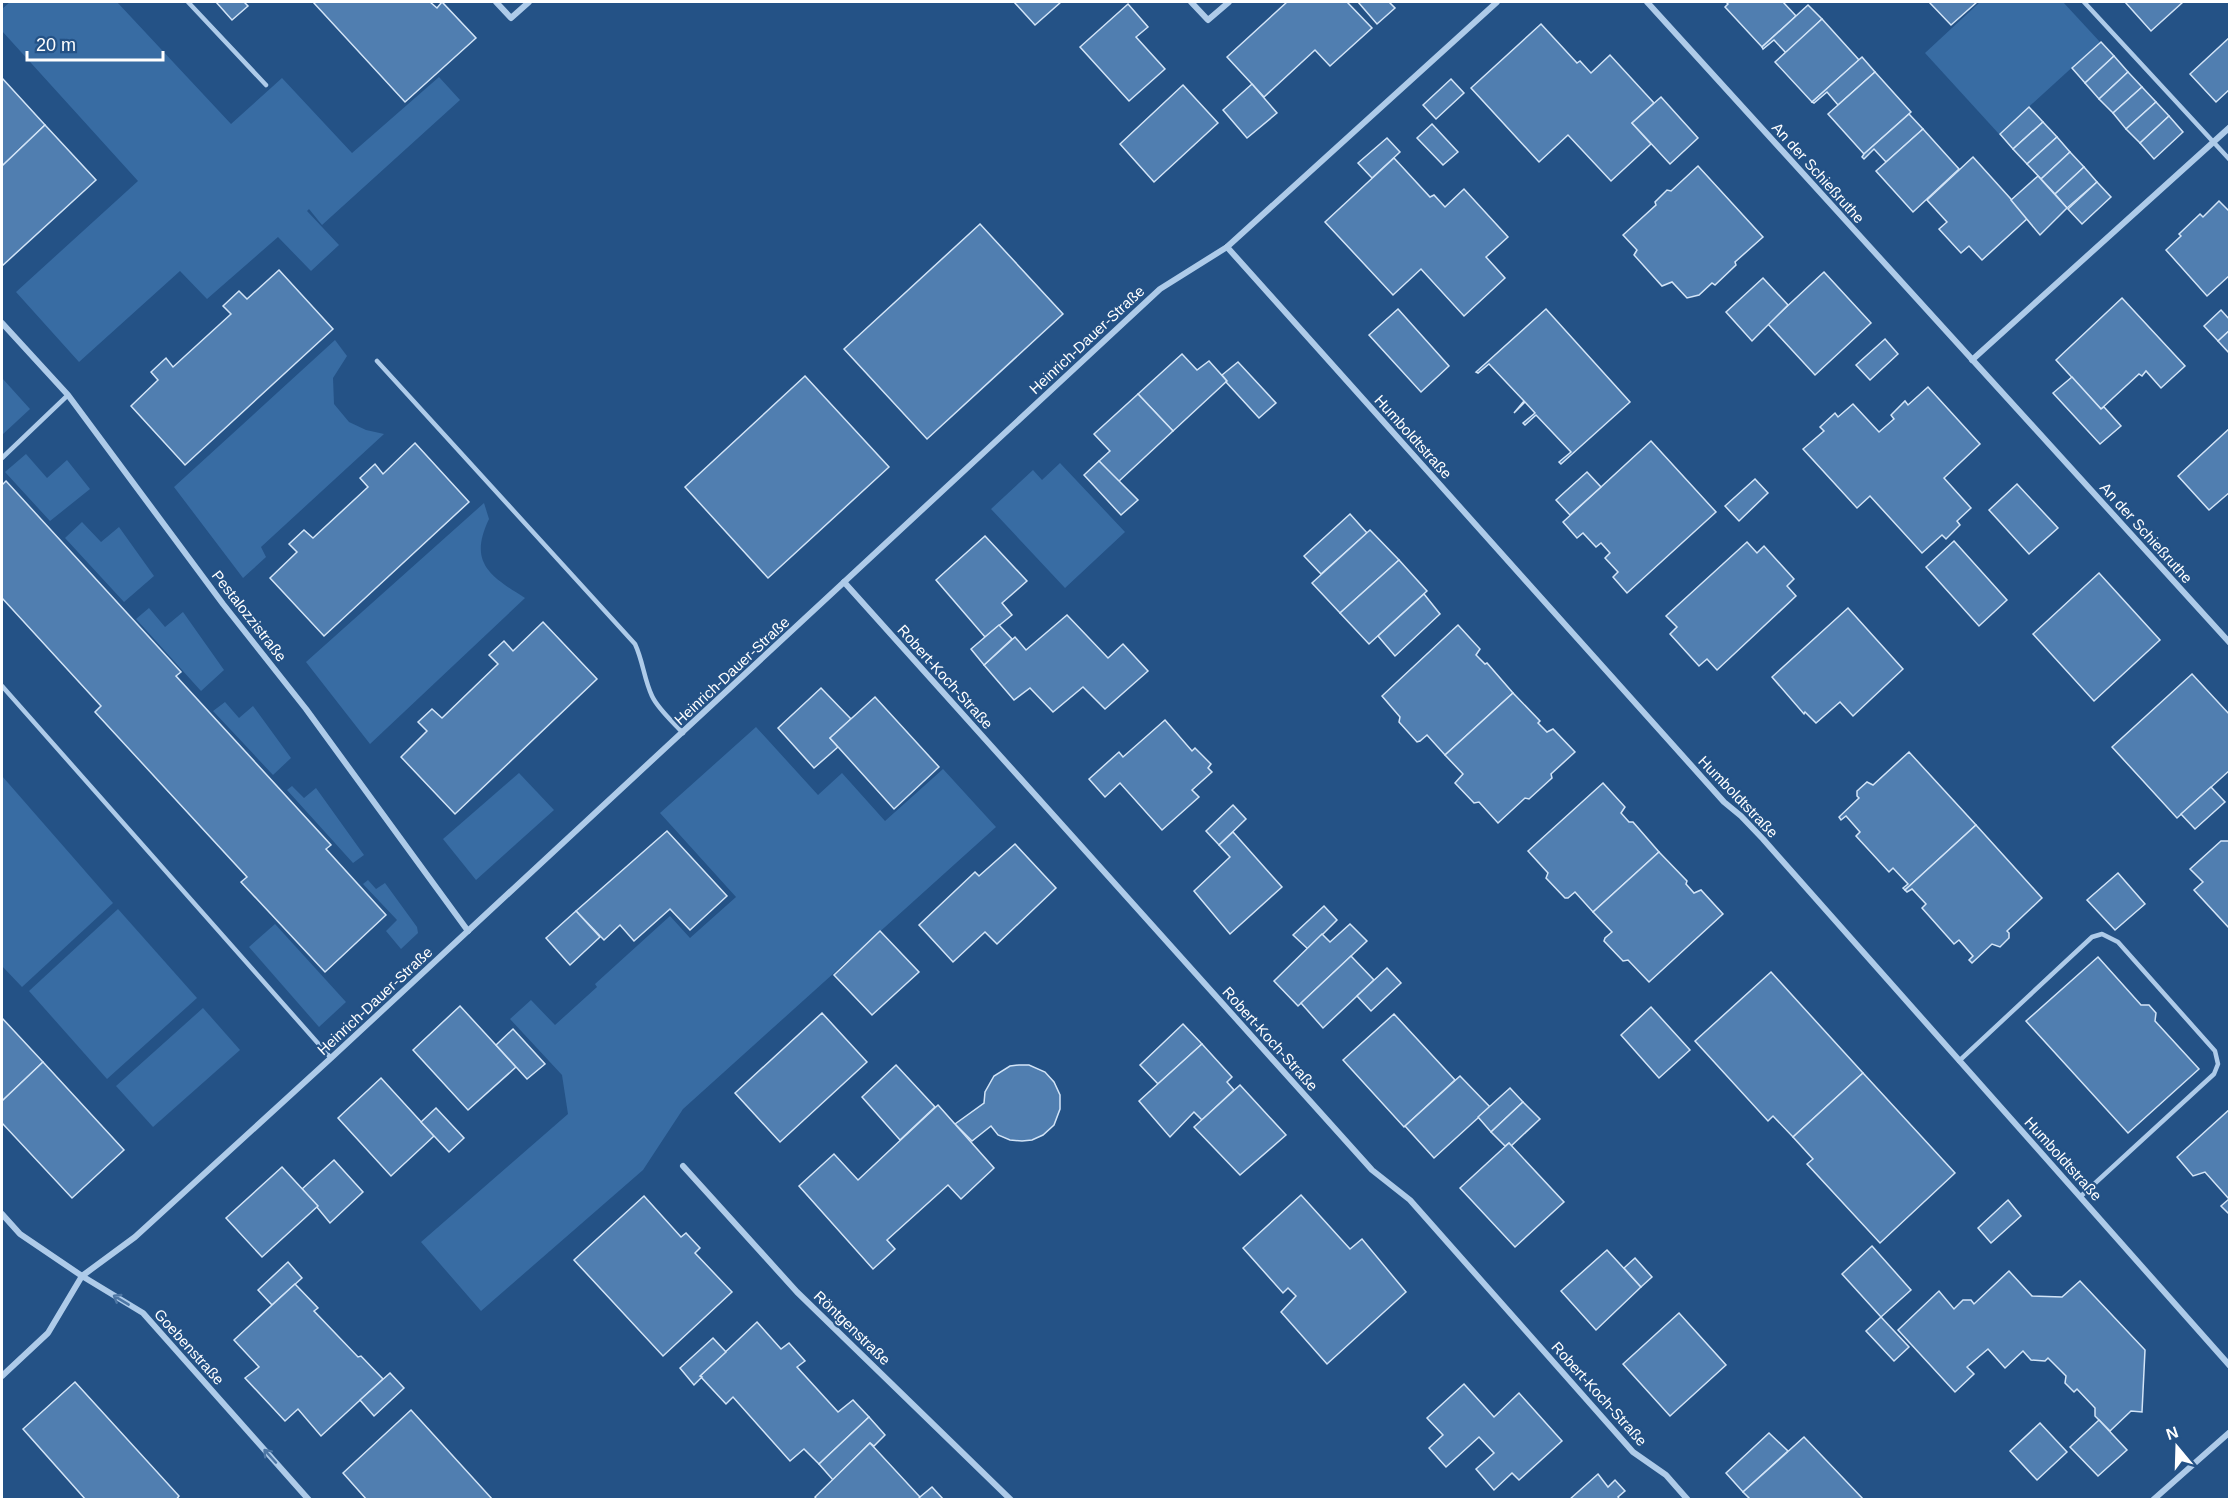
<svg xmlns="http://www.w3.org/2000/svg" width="2231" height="1501" font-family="Arial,sans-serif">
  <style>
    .green { fill: #386ca3 }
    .building { fill: #507eb0; stroke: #d2e4f7; stroke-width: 1.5 }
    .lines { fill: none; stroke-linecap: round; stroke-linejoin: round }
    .lane { stroke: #aecbe9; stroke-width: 4.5 }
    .street { stroke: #aecbe9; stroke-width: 6 }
    .oneway { stroke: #4d76a4 }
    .labels { text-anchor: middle; stroke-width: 4.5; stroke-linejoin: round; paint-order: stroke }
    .street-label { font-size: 15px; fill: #fff; stroke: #245286 }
  </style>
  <rect width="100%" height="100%" fill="#245286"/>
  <!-- green -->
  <g class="green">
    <path d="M10,2H117L231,124L282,78L352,153L439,77L460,100L322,225L309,209L307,211L339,245L311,271L278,237L207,299L180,271L79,362L16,292L138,181L2,31V9Z"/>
    <path d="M1980,2H2063L2100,42L1999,134L1925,53Z"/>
    <path d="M335,340L347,356L333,378L334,404L349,422L366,430L384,434L261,547L266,557L243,578L174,487Z"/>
    <path d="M2,378L30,409L2,435Z"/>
    <path d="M26,454L47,478L67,460L90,489L50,521L5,472Z"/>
    <path d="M1060,463L1125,532L1065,588L991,509L1033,470L1042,480Z"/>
    <path d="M484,503L489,519C468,563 490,576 525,598L370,744L306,662Z"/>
    <path d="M82,522L101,542L119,527L154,576L124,602L65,538Z"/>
    <path d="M149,608L165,627L183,612L224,670L201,691L136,619Z"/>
    <path d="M225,702L239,718L253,706L291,758L273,775L213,711Z"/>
    <path d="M756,727L818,795L842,773L885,821L943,769L996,827L683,1109L643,1170L481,1311L421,1242L568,1114L562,1075L510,1019L531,1000L555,1025L597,987L595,984L670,916L690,938L736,897L660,813Z"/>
    <path d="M519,773L554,810L476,880L443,839Z"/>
    <path d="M2,776L113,903L22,987L2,966Z"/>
    <path d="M292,786L304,798L316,788L364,855L353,863L287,790Z"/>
    <path d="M368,880L376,889L385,883L417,927L418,933L401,949L386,931L397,920L363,884Z"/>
    <path d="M118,909L197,998L107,1079L29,991Z"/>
    <path d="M275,924L346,1002L319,1027L249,947Z"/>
    <path d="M203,1008L240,1050L153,1127L116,1086Z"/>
  </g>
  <!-- building -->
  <g class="building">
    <path d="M216,2H244L248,6L232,20Z"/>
    <path d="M313,2H430L437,8L442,2L476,38L405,102Z"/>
    <path d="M1014,2H1061L1035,25Z"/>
    <path d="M1287,2H1347L1372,28L1330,66L1315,50L1264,97L1227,57Z"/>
    <path d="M1358,2H1389L1395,8L1377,24Z"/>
    <path d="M1726,2H1783L1796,16L1762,47L1725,7L1728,4Z"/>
    <path d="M1929,2H1977L1951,25Z"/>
    <path d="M2125,2H2183L2151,31Z"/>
    <path d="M1128,4L1148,27L1136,37L1165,69L1129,101L1080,47Z"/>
    <path d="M1808,5L1822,19L1786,53L1774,40L1763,49L1762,47Z"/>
    <path d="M1822,19L1859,60L1812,102L1775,62Z"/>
    <path d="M1541,24L1577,63L1580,61L1591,73L1610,55L1654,103L1632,123L1651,144L1611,181L1568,135L1539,162L1471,88Z"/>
    <path d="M2230,37V89L2216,102L2190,74Z"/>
    <path d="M2101,42L2114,56L2085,83L2072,68Z"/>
    <path d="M2114,56L2128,72L2099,99L2085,83Z"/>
    <path d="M1862,57L1875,72L1838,105L1827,92L1814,103L1812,102Z"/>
    <path d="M1875,72L1911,112L1864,154L1828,114Z"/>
    <path d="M2128,72L2142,87L2113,113L2099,99Z"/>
    <path d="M2,78L45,125L2,166Z"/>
    <path d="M1451,79L1464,93L1436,119L1423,105Z"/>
    <path d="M1252,84L1277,113L1247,138L1223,110Z"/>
    <path d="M1183,85L1218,123L1154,182L1120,144Z"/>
    <path d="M2142,87L2156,102L2126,129L2113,113Z"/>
    <path d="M1661,97L1698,138L1670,164L1632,123Z"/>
    <path d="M2156,102L2169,116L2140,143L2126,129Z"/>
    <path d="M2029,107L2043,122L2013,149L2000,134Z"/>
    <path d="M1909,114L1923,129L1886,162L1874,149L1864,159L1862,157L1864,154Z"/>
    <path d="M2169,116L2183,132L2154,159L2140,143Z"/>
    <path d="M2043,122L2057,137L2027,164L2013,149Z"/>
    <path d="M1432,124L1458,152L1443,165L1417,138Z"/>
    <path d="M45,125L96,180L2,266V166Z"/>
    <path d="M1923,129L1959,169L1913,212L1876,171Z"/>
    <path d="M2057,137L2070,152L2041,179L2027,164Z"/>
    <path d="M1387,138L1400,152L1372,178L1358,163Z"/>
    <path d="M2070,152L2084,167L2055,194L2041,179Z"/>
    <path d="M1973,157L2028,218L1982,260L1969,246L1961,253L1939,229L1947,222L1927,200Z"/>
    <path d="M1394,158L1430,197L1434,195L1445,207L1464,189L1508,237L1486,257L1505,278L1464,316L1421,269L1393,295L1325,222Z"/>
    <path d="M1698,166L1763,237L1735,262L1736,265L1715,285L1712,283L1699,295L1687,298L1672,282L1662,286L1634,255L1637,250L1623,235L1656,205L1655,202L1667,190L1671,191Z"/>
    <path d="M2084,167L2097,182L2067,208L2055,194Z"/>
    <path d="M2038,176L2067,208L2040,235L2011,200Z"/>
    <path d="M2097,182L2111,197L2082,224L2068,209Z"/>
    <path d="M2219,201L2230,212V275L2207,296L2166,250L2181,236L2179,234L2200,214L2203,217Z"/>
    <path d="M980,224L1063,314L927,439L844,349Z"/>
    <path d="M279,270L333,329L185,465L131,406L158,380L151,372L166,358L173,367L231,314L223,306L239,291L247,299Z"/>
    <path d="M1824,272L1871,323L1815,375L1768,324Z"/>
    <path d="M1763,278L1788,305L1752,341L1726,312Z"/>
    <path d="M2122,298L2185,366L2161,388L2146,371L2142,376L2139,374L2101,409L2056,360Z"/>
    <path d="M1398,309L1449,366L1421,392L1369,335Z"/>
    <path d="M1546,309L1630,402L1561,464L1559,462L1571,452L1536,415L1525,425L1523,423L1535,413L1525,402L1514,413L1524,401L1489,364L1478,373L1476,372Z"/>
    <path d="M2221,310L2230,320V330L2218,341L2204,326Z"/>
    <path d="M2230,330V354L2218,341Z"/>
    <path d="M1885,339L1898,354L1870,380L1856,365Z"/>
    <path d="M1182,354L1197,370L1209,361L1227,381L1173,431L1138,394Z"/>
    <path d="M1238,362L1276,403L1259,418L1226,382L1227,381L1222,375Z"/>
    <path d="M805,376L889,467L768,578L685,487Z"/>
    <path d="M2072,377L2101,409L2104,407L2121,426L2100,444L2053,393Z"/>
    <path d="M1928,387L1980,444L1944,478L1971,508L1957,521L1960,525L1946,539L1942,535L1922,553L1870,496L1857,508L1803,449L1824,431L1820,427L1835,413L1838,417L1853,404L1879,432L1894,419L1891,415L1905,401L1908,405Z"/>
    <path d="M1138,394L1173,431L1118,482L1099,461L1110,451L1094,434Z"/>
    <path d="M2230,428V492L2209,510L2178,476Z"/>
    <path d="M1651,441L1716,512L1627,593L1613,577L1618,572L1605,558L1610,553L1601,543L1596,547L1583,533L1577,538L1563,522Z"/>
    <path d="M415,443L469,502L324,636L270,578L297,552L289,544L304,530L313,538L368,487L360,478L375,464L383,474Z"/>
    <path d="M1099,461L1138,500L1121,515L1084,475Z"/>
    <path d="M1587,472L1601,487L1570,515L1556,500Z"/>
    <path d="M1755,479L1768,493L1739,521L1725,506Z"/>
    <path d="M6,481L181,672L176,676L331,845L326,849L386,915L325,972L241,882L247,877L95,712L101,706L2,598V485Z"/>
    <path d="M2017,484L2058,528L2029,554L1989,510Z"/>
    <path d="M1350,514L1367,533L1321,574L1304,556Z"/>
    <path d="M1370,530L1399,560L1340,613L1312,583Z"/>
    <path d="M985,536L1027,581L1002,603L1012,615L985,637L936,580Z"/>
    <path d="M1954,541L2007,600L1979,626L1926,567Z"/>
    <path d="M1747,542L1757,553L1764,546L1794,579L1787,586L1796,596L1717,670L1707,659L1699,666L1670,634L1677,627L1666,616Z"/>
    <path d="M1399,560L1427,591L1369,644L1340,613Z"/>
    <path d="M2099,573L2160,640L2094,701L2033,634Z"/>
    <path d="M1424,594L1440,614L1395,656L1378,636Z"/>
    <path d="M1848,608L1903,669L1853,716L1840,702L1816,723L1805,712L1804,714L1772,677Z"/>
    <path d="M1067,615L1108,658L1123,644L1148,671L1105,709L1083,687L1053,712L1030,688L1014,700L984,665L1015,637L1026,650Z"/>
    <path d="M543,622L597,679L455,814L401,757L427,731L418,722L432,709L442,718L498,664L489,655L504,641L513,651Z"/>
    <path d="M999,625L1012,639L984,665L971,649Z"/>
    <path d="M1458,625L1480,649L1476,655L1485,664L1487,663L1513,693L1445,755L1427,735L1420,741L1417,742L1399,722L1400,717L1382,696Z"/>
    <path d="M2192,674L2230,715V770L2177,818L2112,747Z"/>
    <path d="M821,688L851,719L830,738L838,747L814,768L778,728Z"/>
    <path d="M1513,693L1540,721L1538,723L1547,732L1553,729L1575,752L1551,774L1552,778L1529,799L1525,798L1498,823L1479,802L1474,803L1455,783L1463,774L1445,755Z"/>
    <path d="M875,697L939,767L894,809L830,738Z"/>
    <path d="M1165,720L1192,751L1195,748L1211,764L1208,768L1212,772L1192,790L1199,797L1162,830L1120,783L1105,797L1089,779L1119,752L1123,757Z"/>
    <path d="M1909,752L1976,825L1905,890L1903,888L1908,884L1893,868L1889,872L1856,836L1860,832L1846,816L1841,820L1839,817L1859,798L1857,796V791L1867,782L1873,785Z"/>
    <path d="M1603,783L1625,807L1621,813L1629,822H1633L1659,852L1593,912L1575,892L1568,898H1565L1546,878L1548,873L1528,851Z"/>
    <path d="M2211,787L2225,802L2195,829L2181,814Z"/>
    <path d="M1233,805L1246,819L1219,845L1206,831Z"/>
    <path d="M1976,825L2042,898L2007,931L2009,933V938L2000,947L1992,944L1972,963L1969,960L1973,956L1959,940L1954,944L1922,908L1926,904L1912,889L1907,892L1905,890Z"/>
    <path d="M667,831L727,896L690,930L670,909L634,941L620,925L604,940L576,911Z"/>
    <path d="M1233,832L1282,887L1230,934L1194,891L1230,857L1219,845Z"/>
    <path d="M2221,841H2230V929L2194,890L2203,882L2190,869Z"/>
    <path d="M1015,844L1056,888L997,944L985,932L953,962L919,925L975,872L979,876Z"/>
    <path d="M1659,852L1687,881L1686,884L1694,893L1701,890L1723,914L1649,982L1628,960L1623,961L1604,941L1605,938L1612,932L1593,912Z"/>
    <path d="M2118,873L2145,904L2115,930L2087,900Z"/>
    <path d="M1324,906L1337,920L1308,949L1293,935Z"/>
    <path d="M576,911L600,937L570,965L546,938Z"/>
    <path d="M1350,924L1367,941L1298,1006L1274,981L1322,934L1330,942Z"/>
    <path d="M880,931L919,972L872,1015L834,975Z"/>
    <path d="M1351,956L1374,980L1323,1028L1301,1003Z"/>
    <path d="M2098,957L2141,1005H2149L2156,1013L2155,1021L2199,1069L2128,1133L2026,1021Z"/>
    <path d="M1387,968L1401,983L1371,1011L1357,996Z"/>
    <path d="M1771,972L1863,1073L1793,1137L1773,1116L1768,1121L1695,1041Z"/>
    <path d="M460,1006L516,1067L468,1110L413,1050Z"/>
    <path d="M1651,1007L1690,1050L1659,1078L1621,1035Z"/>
    <path d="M822,1013L867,1062L780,1142L735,1093Z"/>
    <path d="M1394,1014L1455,1080L1404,1127L1343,1060Z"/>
    <path d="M2,1018L43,1062L2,1101Z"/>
    <path d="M1183,1024L1202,1044L1158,1084L1140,1065Z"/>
    <path d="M513,1029L545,1064L527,1079L496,1045Z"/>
    <path d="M1202,1044L1232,1077L1227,1082L1234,1090L1202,1120L1194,1112L1170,1137L1139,1101Z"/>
    <path d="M43,1062L124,1150L72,1198L2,1123V1101Z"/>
    <path d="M896,1065L935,1107L900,1140L862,1097Z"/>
    <path d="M1019,1065H1029L1045,1072L1054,1082L1060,1095V1109L1054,1125L1043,1135L1032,1140L1022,1141L1010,1140L998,1135L991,1126L972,1141L955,1124L984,1103L985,1092L994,1076L1010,1066Z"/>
    <path d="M1863,1073L1955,1173L1880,1243L1807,1164L1813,1159L1793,1137Z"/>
    <path d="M1460,1076L1490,1107L1434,1158L1405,1126Z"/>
    <path d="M381,1078L434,1136L391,1176L338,1118Z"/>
    <path d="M1240,1085L1286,1135L1240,1175L1194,1127Z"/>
    <path d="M1510,1088L1523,1102L1491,1132L1478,1117Z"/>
    <path d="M1523,1102L1540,1119L1511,1146L1509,1143L1505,1146L1491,1132Z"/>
    <path d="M938,1105L994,1168L961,1199L948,1185L887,1240L895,1249L873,1269L799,1186L834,1154L858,1180Z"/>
    <path d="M436,1108L464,1138L449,1152L421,1122Z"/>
    <path d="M2230,1109V1215L2221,1206L2229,1199L2205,1172L2193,1176L2177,1157Z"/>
    <path d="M1509,1143L1564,1202L1515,1247L1460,1188Z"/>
    <path d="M334,1160L363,1192L330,1223L302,1189Z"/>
    <path d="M282,1167L318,1206L262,1257L226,1218Z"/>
    <path d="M1301,1195L1350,1249L1362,1239L1406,1292L1327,1364L1281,1312L1296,1296L1288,1288L1283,1293L1243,1248Z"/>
    <path d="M644,1196L681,1237L686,1233L700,1248L695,1253L732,1292L663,1356L574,1260Z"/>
    <path d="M2008,1200L2021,1216L1991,1243L1978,1228Z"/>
    <path d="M1872,1246L1911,1290L1881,1317L1842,1274Z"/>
    <path d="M1607,1250L1641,1287L1596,1330L1561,1291Z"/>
    <path d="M1635,1258L1652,1277L1641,1287L1624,1268Z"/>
    <path d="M288,1262L302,1278L272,1305L258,1290Z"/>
    <path d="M2009,1271L2032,1296L2062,1297L2080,1281L2145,1350L2142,1412L2131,1411L2110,1431L2095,1416V1408L2077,1389L2074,1392L2065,1383L2066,1376L2048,1358L2045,1361L2031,1360L2023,1351L2005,1368L1988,1349L1967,1367L1974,1374L1955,1392L1898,1330L1939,1291L1954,1309L1963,1300H1971L1974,1304Z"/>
    <path d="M295,1284L318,1308L314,1311L358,1357L361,1356L383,1379L321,1436L298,1409L285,1421L245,1378L259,1367L234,1340Z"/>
    <path d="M1679,1313L1726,1365L1670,1416L1623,1364Z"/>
    <path d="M1881,1317L1909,1347L1894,1361L1866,1331Z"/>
    <path d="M757,1322L781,1349L789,1343L805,1361L797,1367L838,1412L853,1400L869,1417L819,1464L804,1449L790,1461L733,1397L726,1404L700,1376Z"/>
    <path d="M713,1338L726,1352L700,1376L702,1377L694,1385L680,1368Z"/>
    <path d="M390,1373L404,1388L374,1416L360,1400Z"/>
    <path d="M75,1382L179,1496L176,1500H86L23,1429Z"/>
    <path d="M1464,1384L1494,1417L1519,1393L1562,1441L1519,1480L1512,1473L1494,1490L1476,1469L1494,1453L1479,1437L1446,1467L1429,1448L1443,1435L1427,1418Z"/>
    <path d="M411,1410L493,1500H367L343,1473Z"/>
    <path d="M869,1417L885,1435L874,1446L870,1443L833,1480L819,1464Z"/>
    <path d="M2099,1420L2127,1450L2098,1476L2070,1447Z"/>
    <path d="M2040,1423L2067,1452L2037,1480L2010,1451Z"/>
    <path d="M1769,1433L1788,1451L1743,1492L1726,1473Z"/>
    <path d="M1804,1437L1864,1500H1751L1743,1492Z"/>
    <path d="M870,1443L920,1497L918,1500H817L815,1497Z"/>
    <path d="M1598,1474L1608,1487L1615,1480L1625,1491L1618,1497L1620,1500H1569Z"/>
    <path d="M932,1487L944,1500H918L920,1497Z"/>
  </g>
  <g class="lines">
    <!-- lane -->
    <g class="lane">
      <path d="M188,2L266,85"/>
      <path d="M2084,2L2230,160"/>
      <path d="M377,361L635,644C643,661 644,679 652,696C658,709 673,722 683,733"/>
      <path d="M2,458L68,395"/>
      <path d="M2,686L331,1058"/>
      <path d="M1959,1061L2092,937L2102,934L2118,942L2215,1051L2218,1064L2214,1074L2080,1197"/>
    </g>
    <!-- street -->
    <g class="street">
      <path d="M496,2L511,18L529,2"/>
      <path d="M1191,2L1208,20L1229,2"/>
      <path d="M1647,2L2230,643"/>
      <path d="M1227,247L1724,802L1741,816L1763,839L2230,1366"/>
      <path d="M2,323L68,395L223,604L306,709L468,931"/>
      <path d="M1972,360L2230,127"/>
      <path d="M844,582L1372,1170L1410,1200L1633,1452L1666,1475L1688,1500"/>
      <path d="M683,1166L797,1292L1011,1500"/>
      <path d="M2,1214L20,1234L82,1276L143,1313L309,1500"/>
      <path d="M2,1376L48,1333L82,1276L135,1237L331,1058L1160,289L1227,247L1497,2"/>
      <path d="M2153,1500L2230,1432"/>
    </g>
  </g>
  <!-- one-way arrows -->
  <defs><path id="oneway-shaft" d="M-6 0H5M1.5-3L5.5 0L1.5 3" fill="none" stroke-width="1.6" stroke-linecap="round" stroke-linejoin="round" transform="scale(1.5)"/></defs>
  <g class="oneway">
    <use href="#oneway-shaft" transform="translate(121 1300) rotate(-149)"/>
    <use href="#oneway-shaft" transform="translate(270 1456) rotate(-132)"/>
  </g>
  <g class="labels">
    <!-- street labels -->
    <g class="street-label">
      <text transform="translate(1818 173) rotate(48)" y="5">An der Schießruthe</text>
      <text transform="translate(1087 340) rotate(-43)" y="5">Heinrich-Dauer-Straße</text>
      <text transform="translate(1413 437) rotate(48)" y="5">Humboldtstraße</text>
      <text transform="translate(2146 533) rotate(48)" y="5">An der Schießruthe</text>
      <text transform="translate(249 616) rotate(52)" y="5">Pestalozzistraße</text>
      <text transform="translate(732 671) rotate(-43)" y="5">Heinrich-Dauer-Straße</text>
      <text transform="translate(945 677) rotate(48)" y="5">Robert-Koch-Straße</text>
      <text transform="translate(1738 797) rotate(46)" y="5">Humboldtstraße</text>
      <text transform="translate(375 1001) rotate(-43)" y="5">Heinrich-Dauer-Straße</text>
      <text transform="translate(1270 1039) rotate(48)" y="5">Robert-Koch-Straße</text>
      <text transform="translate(2063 1159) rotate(48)" y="5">Humboldtstraße</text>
      <text transform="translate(852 1328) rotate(44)" y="5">Röntgenstraße</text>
      <text transform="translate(189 1347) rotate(48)" y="5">Goebenstraße</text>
      <text transform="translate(1599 1394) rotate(48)" y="5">Robert-Koch-Straße</text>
    </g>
  </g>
  <!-- border -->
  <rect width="2231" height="1501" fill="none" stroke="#ffffff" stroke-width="6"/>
  <!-- north arrow -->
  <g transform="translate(2177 1447) rotate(341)" stroke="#245286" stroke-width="4.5" paint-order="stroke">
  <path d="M0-4.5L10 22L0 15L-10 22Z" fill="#ffffff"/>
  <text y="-9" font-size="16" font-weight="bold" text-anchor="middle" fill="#ffffff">N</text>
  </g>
  <!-- scale -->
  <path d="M27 51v9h136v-9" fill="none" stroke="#ffffff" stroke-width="3"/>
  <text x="36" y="51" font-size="18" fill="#ffffff" stroke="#245286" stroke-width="4.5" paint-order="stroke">20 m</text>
</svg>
